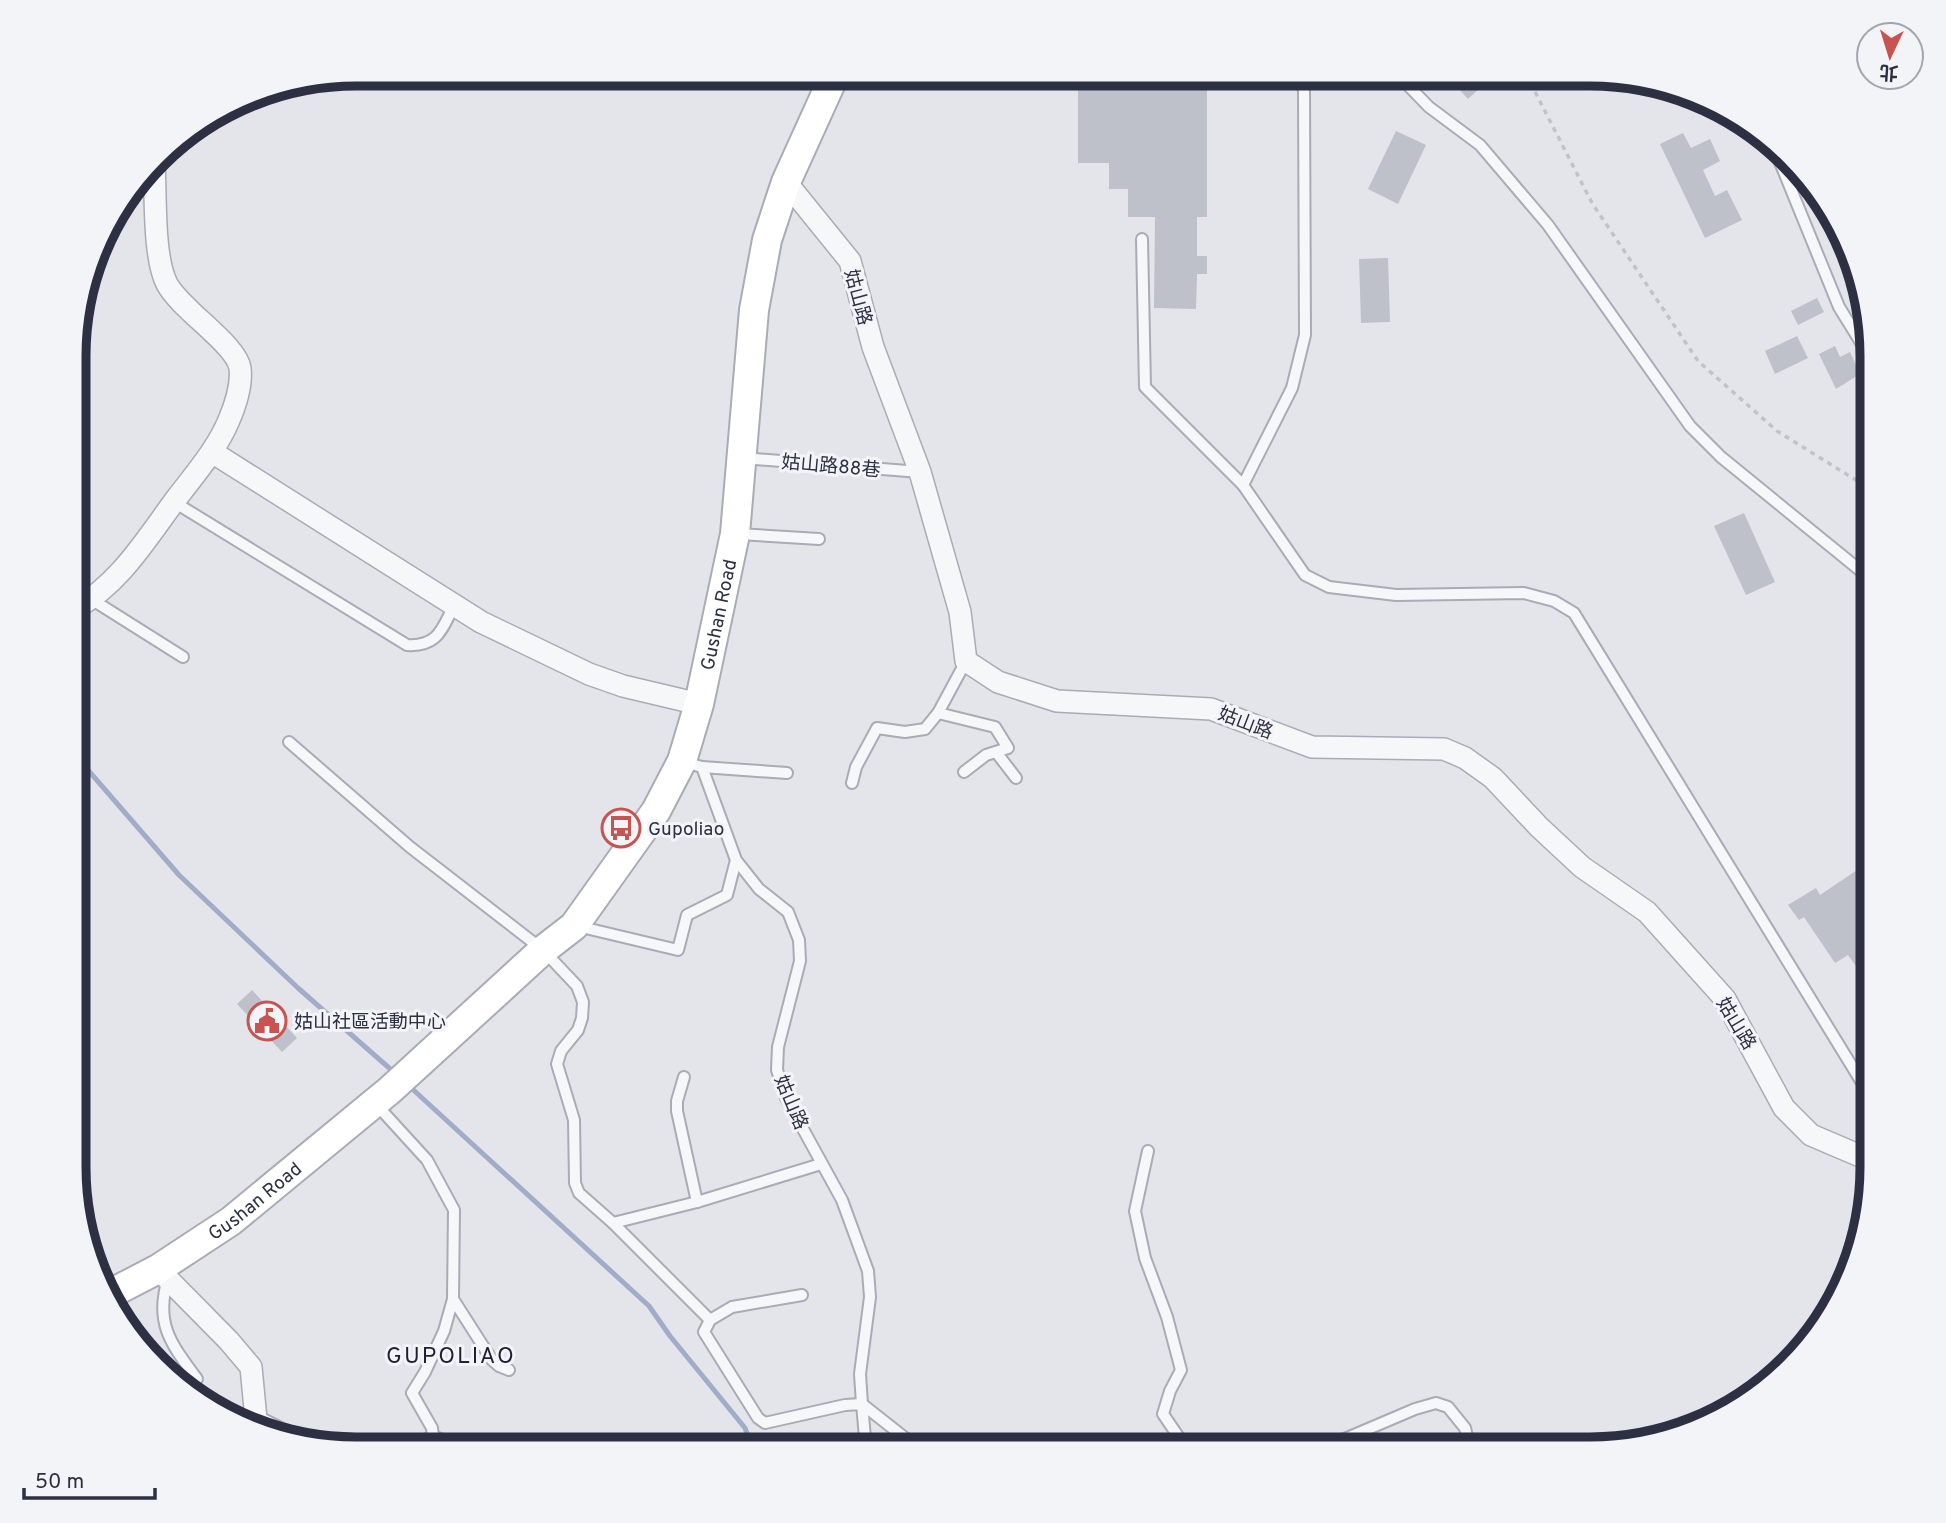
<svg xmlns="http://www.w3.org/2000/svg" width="1946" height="1523" font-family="Overpass,'Noto Sans TC',sans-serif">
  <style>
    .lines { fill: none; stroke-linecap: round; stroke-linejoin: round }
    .stream { stroke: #a1adc8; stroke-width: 5 }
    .building { fill: #bec0ca }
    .lane-casing { stroke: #a9abb5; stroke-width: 14 }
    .street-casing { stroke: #a9abb5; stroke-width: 24 }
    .secondary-casing { stroke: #a9abb5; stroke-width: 32 }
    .path { stroke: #c1c3c9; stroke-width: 3.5; stroke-dasharray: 5 5; stroke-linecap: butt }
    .lane { stroke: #f6f7f9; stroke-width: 10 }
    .street { stroke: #f6f7f9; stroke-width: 21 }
    .secondary { stroke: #fff; stroke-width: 28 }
    .labels { text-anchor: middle; stroke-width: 6; stroke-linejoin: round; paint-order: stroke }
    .street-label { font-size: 19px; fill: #2c3042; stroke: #f3f4f8 }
    .poi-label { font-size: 19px; fill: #2c3042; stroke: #f3f4f8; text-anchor: start }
    .quarter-label { font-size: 23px; letter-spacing: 2px; fill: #1e2133; stroke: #f3f4f8 }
    .rim { fill: none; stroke: #2c3042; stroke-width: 9 }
  </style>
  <rect width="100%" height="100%" fill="#e4e5eb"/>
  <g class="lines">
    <!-- stream -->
    <g class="stream">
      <path d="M75,755L179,875L298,988L396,1074"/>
      <path d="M408,1085L649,1306L670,1336L745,1428L753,1449"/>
    </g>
  </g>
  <!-- building -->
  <g class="building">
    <path d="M1078,74H1207V217H1197V256H1207V274H1197L1196,309L1154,308L1155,217H1128V189H1109V163H1078Z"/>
    <path d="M1445,74H1495L1468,99Z"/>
    <path d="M1396,131L1426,145L1398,204L1368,189Z"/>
    <path d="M1683,133L1691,148L1710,139L1720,161L1703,170L1715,196L1727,190L1742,220L1705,238L1660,144Z"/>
    <path d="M1388,258L1390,322L1361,323L1359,259Z"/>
    <path d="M1817,298L1824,312L1798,325L1791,311Z"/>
    <path d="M1797,336L1808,358L1775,374L1765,351Z"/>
    <path d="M1835,346L1840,357L1850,352L1860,374L1836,389L1819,354Z"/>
    <path d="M1744,513L1775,582L1746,595L1714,526Z"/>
    <path d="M1872,860V956L1856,966L1848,955L1835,963L1804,917L1799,920L1788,905L1816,888L1820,895Z"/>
    <path d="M252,990L297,1038L282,1052L237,1004Z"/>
  </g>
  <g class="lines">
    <defs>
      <g id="lane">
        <path d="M1397,74L1429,107L1480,145L1548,225L1690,426L1721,457L1872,580"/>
        <path d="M1771,140L1839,307L1865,349L1872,355"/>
        <path d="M1142,239L1145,387L1243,485L1305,575L1329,587L1396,595L1524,593L1554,601L1574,613L1872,1099"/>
        <path d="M743,458L920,472"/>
        <path d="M1243,485L1292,388L1305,335L1304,90L1296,74"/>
        <path d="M174,502L407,645C439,647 442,628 455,604"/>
        <path d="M738,534L819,539"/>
        <path d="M91,599L183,657"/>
        <path d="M938,713L995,727L1008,748L986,755L964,772"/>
        <path d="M289,742L410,847L543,950L577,986L583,1002L582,1018L578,1030L561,1051L557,1064L574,1120L575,1183L579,1193L613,1223L710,1320L732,1307L802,1295"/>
        <path d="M996,752L1016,778"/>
        <path d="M684,762L702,767L736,860L759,889L788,912L799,940L800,961L778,1047L777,1070L786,1098L842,1200L868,1271L870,1297L860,1374L862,1404L919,1449"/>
        <path d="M702,767L787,773"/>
        <path d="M852,783L856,767L877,728L905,732L925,729L938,713L966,661"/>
        <path d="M577,926L678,950L687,915L727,895L736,860"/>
        <path d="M684,1077L677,1101V1111L697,1202"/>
        <path d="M375,1103L427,1160L454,1210L453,1299L444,1331L425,1372L412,1393L432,1428L433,1436"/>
        <path d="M1148,1151L1135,1211L1145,1258L1167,1317L1181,1370L1170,1391L1163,1414L1182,1442L1177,1449"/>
        <path d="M613,1223L697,1202L821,1164"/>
        <path d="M168,1279C154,1324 172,1345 197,1379"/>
        <path d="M453,1299L492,1360L499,1366L509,1370"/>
        <path d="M710,1320L704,1332L758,1418L765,1423L845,1405L862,1404L866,1449"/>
        <path d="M255,1415L309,1442"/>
        <path d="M406,1449L433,1436L465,1449"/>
        <path d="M1321,1449L1415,1409L1436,1403L1448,1407L1465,1428L1470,1449"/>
      </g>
      <g id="street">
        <path d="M786,182L850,261L873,347L920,472L960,612L966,661L998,682L1057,701L1211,709L1312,747L1444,749L1465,758L1493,778L1539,827L1582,867L1647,912L1725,999L1784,1108L1811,1135L1872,1161"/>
        <path d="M212,452L481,622L589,674L623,686L699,704"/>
        <path d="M75,608C119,585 147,538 176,499C195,474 217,449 229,420C235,406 242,384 240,368C237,345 180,309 167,284C153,257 156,195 154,163"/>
        <path d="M158,1269L229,1341L251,1367L257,1430"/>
      </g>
      <g id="secondary">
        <path id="s1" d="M106,1296L158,1269L231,1221L390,1090L543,950L574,926L656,811L682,761L699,704L735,534L754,310L767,240L786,182L835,74"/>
      </g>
    </defs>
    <!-- lane casing -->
    <use href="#lane" class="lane-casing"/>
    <!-- street casing -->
    <use href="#street" class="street-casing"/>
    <!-- secondary casing -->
    <use href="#secondary" class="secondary-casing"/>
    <!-- path -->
    <path class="path" d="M1526,74L1592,203L1698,361L1777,431L1872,490"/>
    <!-- lane -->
    <use href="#lane" class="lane"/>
    <!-- street -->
    <use href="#street" class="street"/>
    <!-- secondary -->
    <use href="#secondary" class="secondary"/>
  </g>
  <!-- icons -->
  <defs>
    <symbol id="bus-ring" viewBox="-11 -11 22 22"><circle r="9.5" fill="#f3f4f8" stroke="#c75451" stroke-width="1.5"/><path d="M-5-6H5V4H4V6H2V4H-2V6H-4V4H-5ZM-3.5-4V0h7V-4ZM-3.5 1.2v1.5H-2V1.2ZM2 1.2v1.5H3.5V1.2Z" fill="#c75451"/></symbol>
    <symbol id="civic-ring" viewBox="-11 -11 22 22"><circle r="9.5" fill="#f3f4f8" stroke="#c75451" stroke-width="1.5"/><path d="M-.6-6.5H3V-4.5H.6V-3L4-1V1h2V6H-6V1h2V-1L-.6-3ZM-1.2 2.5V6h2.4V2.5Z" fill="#c75451"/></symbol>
  </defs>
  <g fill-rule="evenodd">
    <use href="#bus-ring" x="599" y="806" width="44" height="44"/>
    <use href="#civic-ring" x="245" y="999" width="44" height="44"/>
  </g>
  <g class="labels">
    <!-- street labels -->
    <g class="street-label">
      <text transform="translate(859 297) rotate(75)" y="7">姑山路</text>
      <text transform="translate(831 465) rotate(5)" y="7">姑山路88巷</text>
      <text dy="7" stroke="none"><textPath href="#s1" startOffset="947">Gushan Road</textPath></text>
      <text transform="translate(1246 722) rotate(21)" y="7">姑山路</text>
      <text transform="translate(1737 1023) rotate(59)" y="7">姑山路</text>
      <text transform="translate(792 1102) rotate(67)" y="7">姑山路</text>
      <text dy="7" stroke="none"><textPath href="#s1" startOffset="177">Gushan Road</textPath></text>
    </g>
    <!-- poi labels -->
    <g class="poi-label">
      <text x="648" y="835">Gupoliao</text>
      <text x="294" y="1028">姑山社區活動中心</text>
    </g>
    <!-- quarter labels -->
    <g class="quarter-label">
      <text x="451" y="1363">GUPOLIAO</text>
    </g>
  </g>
  <!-- crop -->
  <path d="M0 0H1946V1523H0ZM356 86H1590A270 270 0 0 1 1860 356V1167A270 270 0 0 1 1590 1437H356A270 270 0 0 1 86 1167V356A270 270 0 0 1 356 86Z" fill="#f3f4f8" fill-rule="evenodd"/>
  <path class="rim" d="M356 86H1590A270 270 0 0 1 1860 356V1167A270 270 0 0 1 1590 1437H356A270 270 0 0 1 86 1167V356A270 270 0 0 1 356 86Z"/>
  <!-- north arrow -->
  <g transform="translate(1890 56) rotate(184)"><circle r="33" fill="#f3f4f8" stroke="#a3a6af" stroke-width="2"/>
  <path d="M0-5L12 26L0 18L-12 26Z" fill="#c75451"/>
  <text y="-10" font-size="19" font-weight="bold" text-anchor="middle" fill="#2c3042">北</text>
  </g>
  <!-- scale -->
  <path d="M24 1488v10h131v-10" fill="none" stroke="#2c3042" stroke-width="3.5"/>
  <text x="35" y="1488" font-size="21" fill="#2c3042" stroke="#f3f4f8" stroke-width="5" paint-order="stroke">50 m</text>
</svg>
